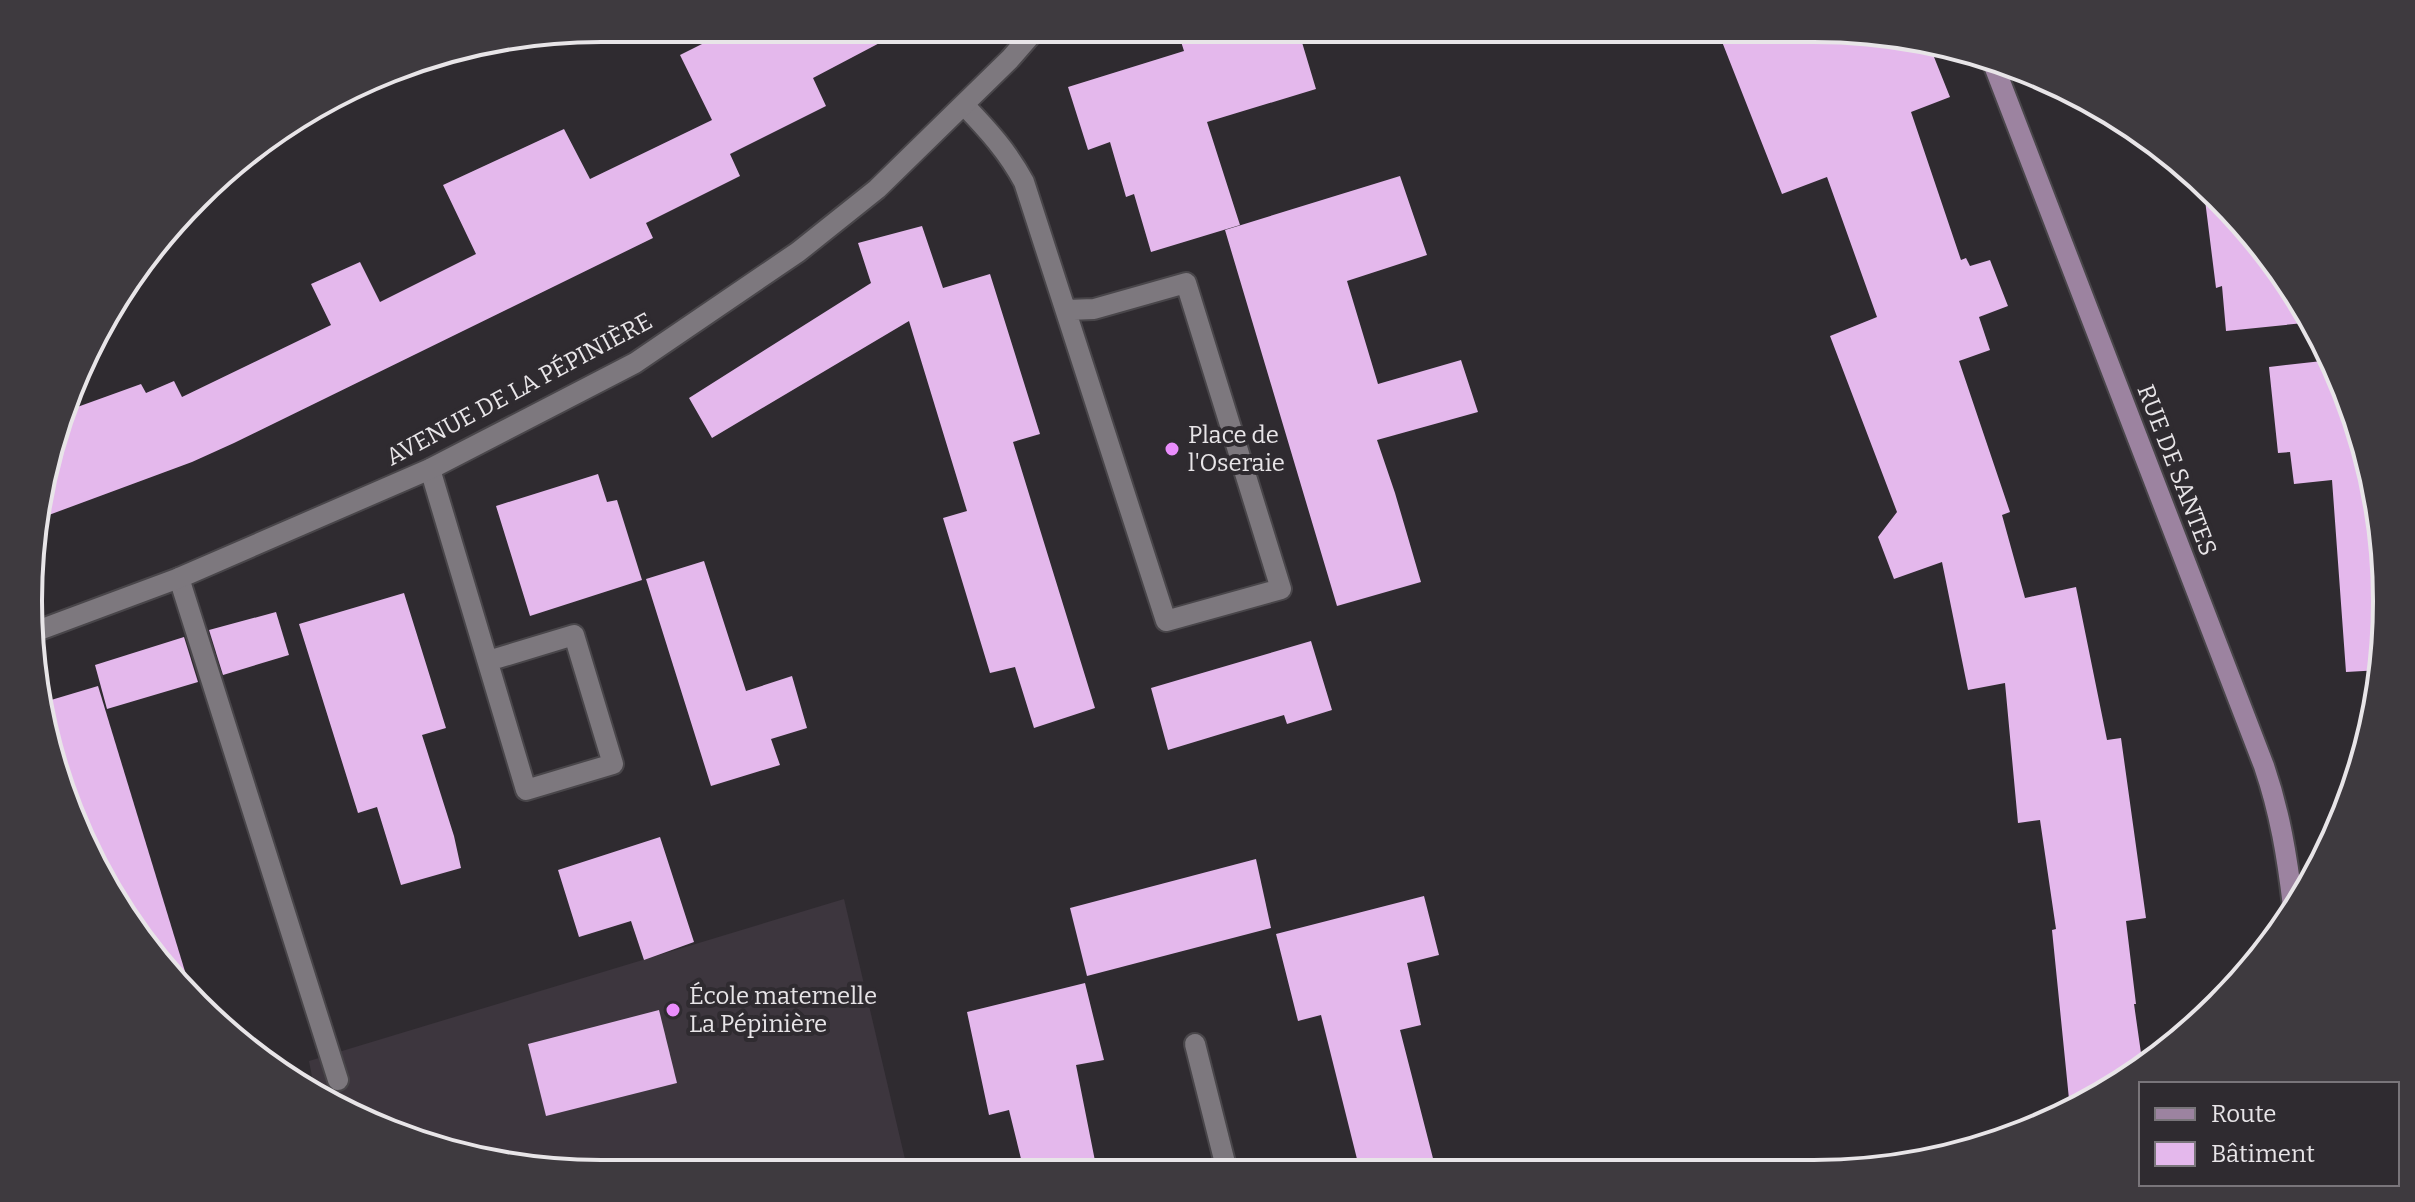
<svg xmlns="http://www.w3.org/2000/svg" width="2415" height="1202" font-family="Bitter,serif">
  <style>
    .built { fill: #3d363e }
    .building { fill: #e4b8ec }
    .lines { fill: none; stroke-linecap: round; stroke-linejoin: round }
    .lane-casing { stroke: #49464a; stroke-width: 24 }
    .street-casing { stroke: #49464a; stroke-width: 24 }
    .secondary-casing { stroke: #49464a; stroke-width: 24 }
    .lane { stroke: #7d787e; stroke-width: 20 }
    .street { stroke: #7d787e; stroke-width: 20 }
    .secondary { stroke: #9c83a0; stroke-width: 20 }
    .poi-dot { fill: #ea8dfc; stroke: #2f2b30; stroke-width: 3 }
    .labels { text-anchor: middle; stroke-width: 8; stroke-linejoin: round; paint-order: stroke }
    .street-label { font-size: 24px; fill: #e8e5e8; stroke: #2f2b30 }
    .poi-label { font-size: 24px; fill: #e8e5e8; stroke: #2f2b30; text-anchor: start }
    .rim { fill: none; stroke: #e8e5e8; stroke-width: 4 }
  </style>
  <rect width="100%" height="100%" fill="#2f2b30"/>
  <!-- built -->
  <path class="built" d="M844,899L908,1172L564,1173L453,1155L348,1115L315,1092L309,1061Z"/>
  <!-- building -->
  <g class="building">
    <path d="M734,28H908L813,78L826,106L730,154L740,176L646,223L653,238L234,443L192,462L38,519L39,489L69,410L141,384L146,393L174,381L182,397L331,325L311,284L360,262L380,302L476,254L443,185L564,129L590,179L712,120L680,55Z"/>
    <path d="M1177,29H1298L1316,89L1207,122L1240,225L1151,252L1134,194L1126,197L1110,142L1088,150L1068,87L1184,51Z"/>
    <path d="M1717,29H1851L1928,42L1950,97L1911,112L1961,260L1966,258L1970,266L1990,260L2008,306L1979,317L1990,350L1959,361L2010,512L2002,515L2025,598L2076,587L2107,740L2121,738L2146,918L2126,921L2136,1004H2134L2143,1067L2070,1109L2052,930L2056,929L2040,820L2018,823L2005,683L1968,690L1942,562L1894,579L1878,537L1897,512L1830,336L1877,317L1827,177L1782,194Z"/>
    <path d="M1400,176L1427,255L1347,281L1378,384L1461,360L1478,412L1377,440L1395,493L1421,582L1337,606L1225,230Z"/>
    <path d="M2203,184L2244,223L2314,322L2226,331L2222,286L2216,288Z"/>
    <path d="M922,226L943,288L990,274L1040,434L1013,442L1095,708L1034,728L1015,667L990,673L943,518L967,511L909,321L712,438L689,398L871,283L858,243Z"/>
    <path d="M2331,360L2356,416L2382,526L2386,638L2381,670L2346,672L2332,480L2294,484L2290,452L2278,453L2269,367Z"/>
    <path d="M598,474L607,502L617,500L642,580L530,616L496,506Z"/>
    <path d="M704,561L746,691L792,676L807,728L771,739L780,765L711,786L646,579Z"/>
    <path d="M404,593L446,728L422,735L454,836L461,868L401,885L377,807L358,813L299,624Z"/>
    <path d="M276,612L289,655L223,675L209,630Z"/>
    <path d="M184,637L198,682L107,709L95,665Z"/>
    <path d="M1311,641L1332,710L1287,724L1284,715L1168,750L1151,688Z"/>
    <path d="M98,686L187,978L179,982L87,855L41,703Z"/>
    <path d="M660,837L694,942L644,960L631,921L579,937L558,870Z"/>
    <path d="M1256,859L1271,928L1087,976L1070,908Z"/>
    <path d="M1424,896L1439,955L1407,963L1421,1025L1400,1030L1436,1170L1360,1171L1321,1015L1298,1021L1276,934Z"/>
    <path d="M1085,983L1104,1060L1076,1065L1097,1171H1024L1009,1110L989,1115L967,1012Z"/>
    <path d="M659,1010L677,1083L546,1116L528,1044Z"/>
  </g>
  <g class="lines">
    <defs>
      <path id="lane" d="M179,578L338,1080"/>
      <g id="street">
        <path d="M964,105C988,130 1008,152 1024,182L1166,621L1281,589L1186,283L1094,309L1067,310"/>
        <path d="M430,469L526,790L613,764L574,635L488,661"/>
        <path d="M34,632L179,578L430,469L635,363L798,252L877,189L1010,59L1037,28"/>
        <path d="M1195,1044L1227,1171"/>
      </g>
      <path id="secondary" d="M1991,58L2264,766C2280,813 2287,856 2293,906"/>
    </defs>
    <!-- lane casing -->
    <use href="#lane" class="lane-casing"/>
    <!-- street casing -->
    <use href="#street" class="street-casing"/>
    <!-- secondary casing -->
    <use href="#secondary" class="secondary-casing"/>
    <!-- lane -->
    <use href="#lane" class="lane"/>
    <!-- street -->
    <use href="#street" class="street"/>
    <!-- secondary -->
    <use href="#secondary" class="secondary"/>
  </g>
  <!-- markers -->
  <g class="poi-dot">
    <circle cx="1172" cy="449" r="8"/>
    <circle cx="673" cy="1010" r="8"/>
  </g>
  <g class="labels">
    <!-- street labels -->
    <g class="street-label">
      <text transform="translate(519 389) rotate(-28)" y="8">AVENUE DE LA PÉPINIÈRE</text>
      <text transform="translate(2177 470) rotate(69)" y="8">RUE DE SANTES</text>
    </g>
    <!-- poi labels -->
    <g class="poi-label">
      <text x="1188" y="443">Place de<tspan x="1188" dy="28">l'Oseraie</tspan></text>
      <text x="689" y="1004">École maternelle<tspan x="689" dy="28">La Pépinière</tspan></text>
    </g>
  </g>
  <!-- crop -->
  <path d="M0 0H2415V1202H0ZM601 42H1814A559 559 0 0 1 2373 601V601A559 559 0 0 1 1814 1160H601A559 559 0 0 1 42 601V601A559 559 0 0 1 601 42Z" fill="#3e3a3f" fill-rule="evenodd"/>
  <path class="rim" d="M601 42H1814A559 559 0 0 1 2373 601V601A559 559 0 0 1 1814 1160H601A559 559 0 0 1 42 601V601A559 559 0 0 1 601 42Z"/>
  <!-- legend -->
  <rect x="2139" y="1082" width="260" height="104" fill="#2f2b30" stroke="#79757a" stroke-width="2"/>
  <rect x="2155" y="1108" width="40" height="12" fill="#9c83a0" stroke="#79757a" stroke-width="2"/>
  <text x="2211" y="1122" font-size="24" fill="#e8e5e8">Route</text>
  <rect x="2155" y="1142" width="40" height="24" fill="#e4b8ec" stroke="#79757a" stroke-width="2"/>
  <text x="2211" y="1162" font-size="24" fill="#e8e5e8">Bâtiment</text>
</svg>
